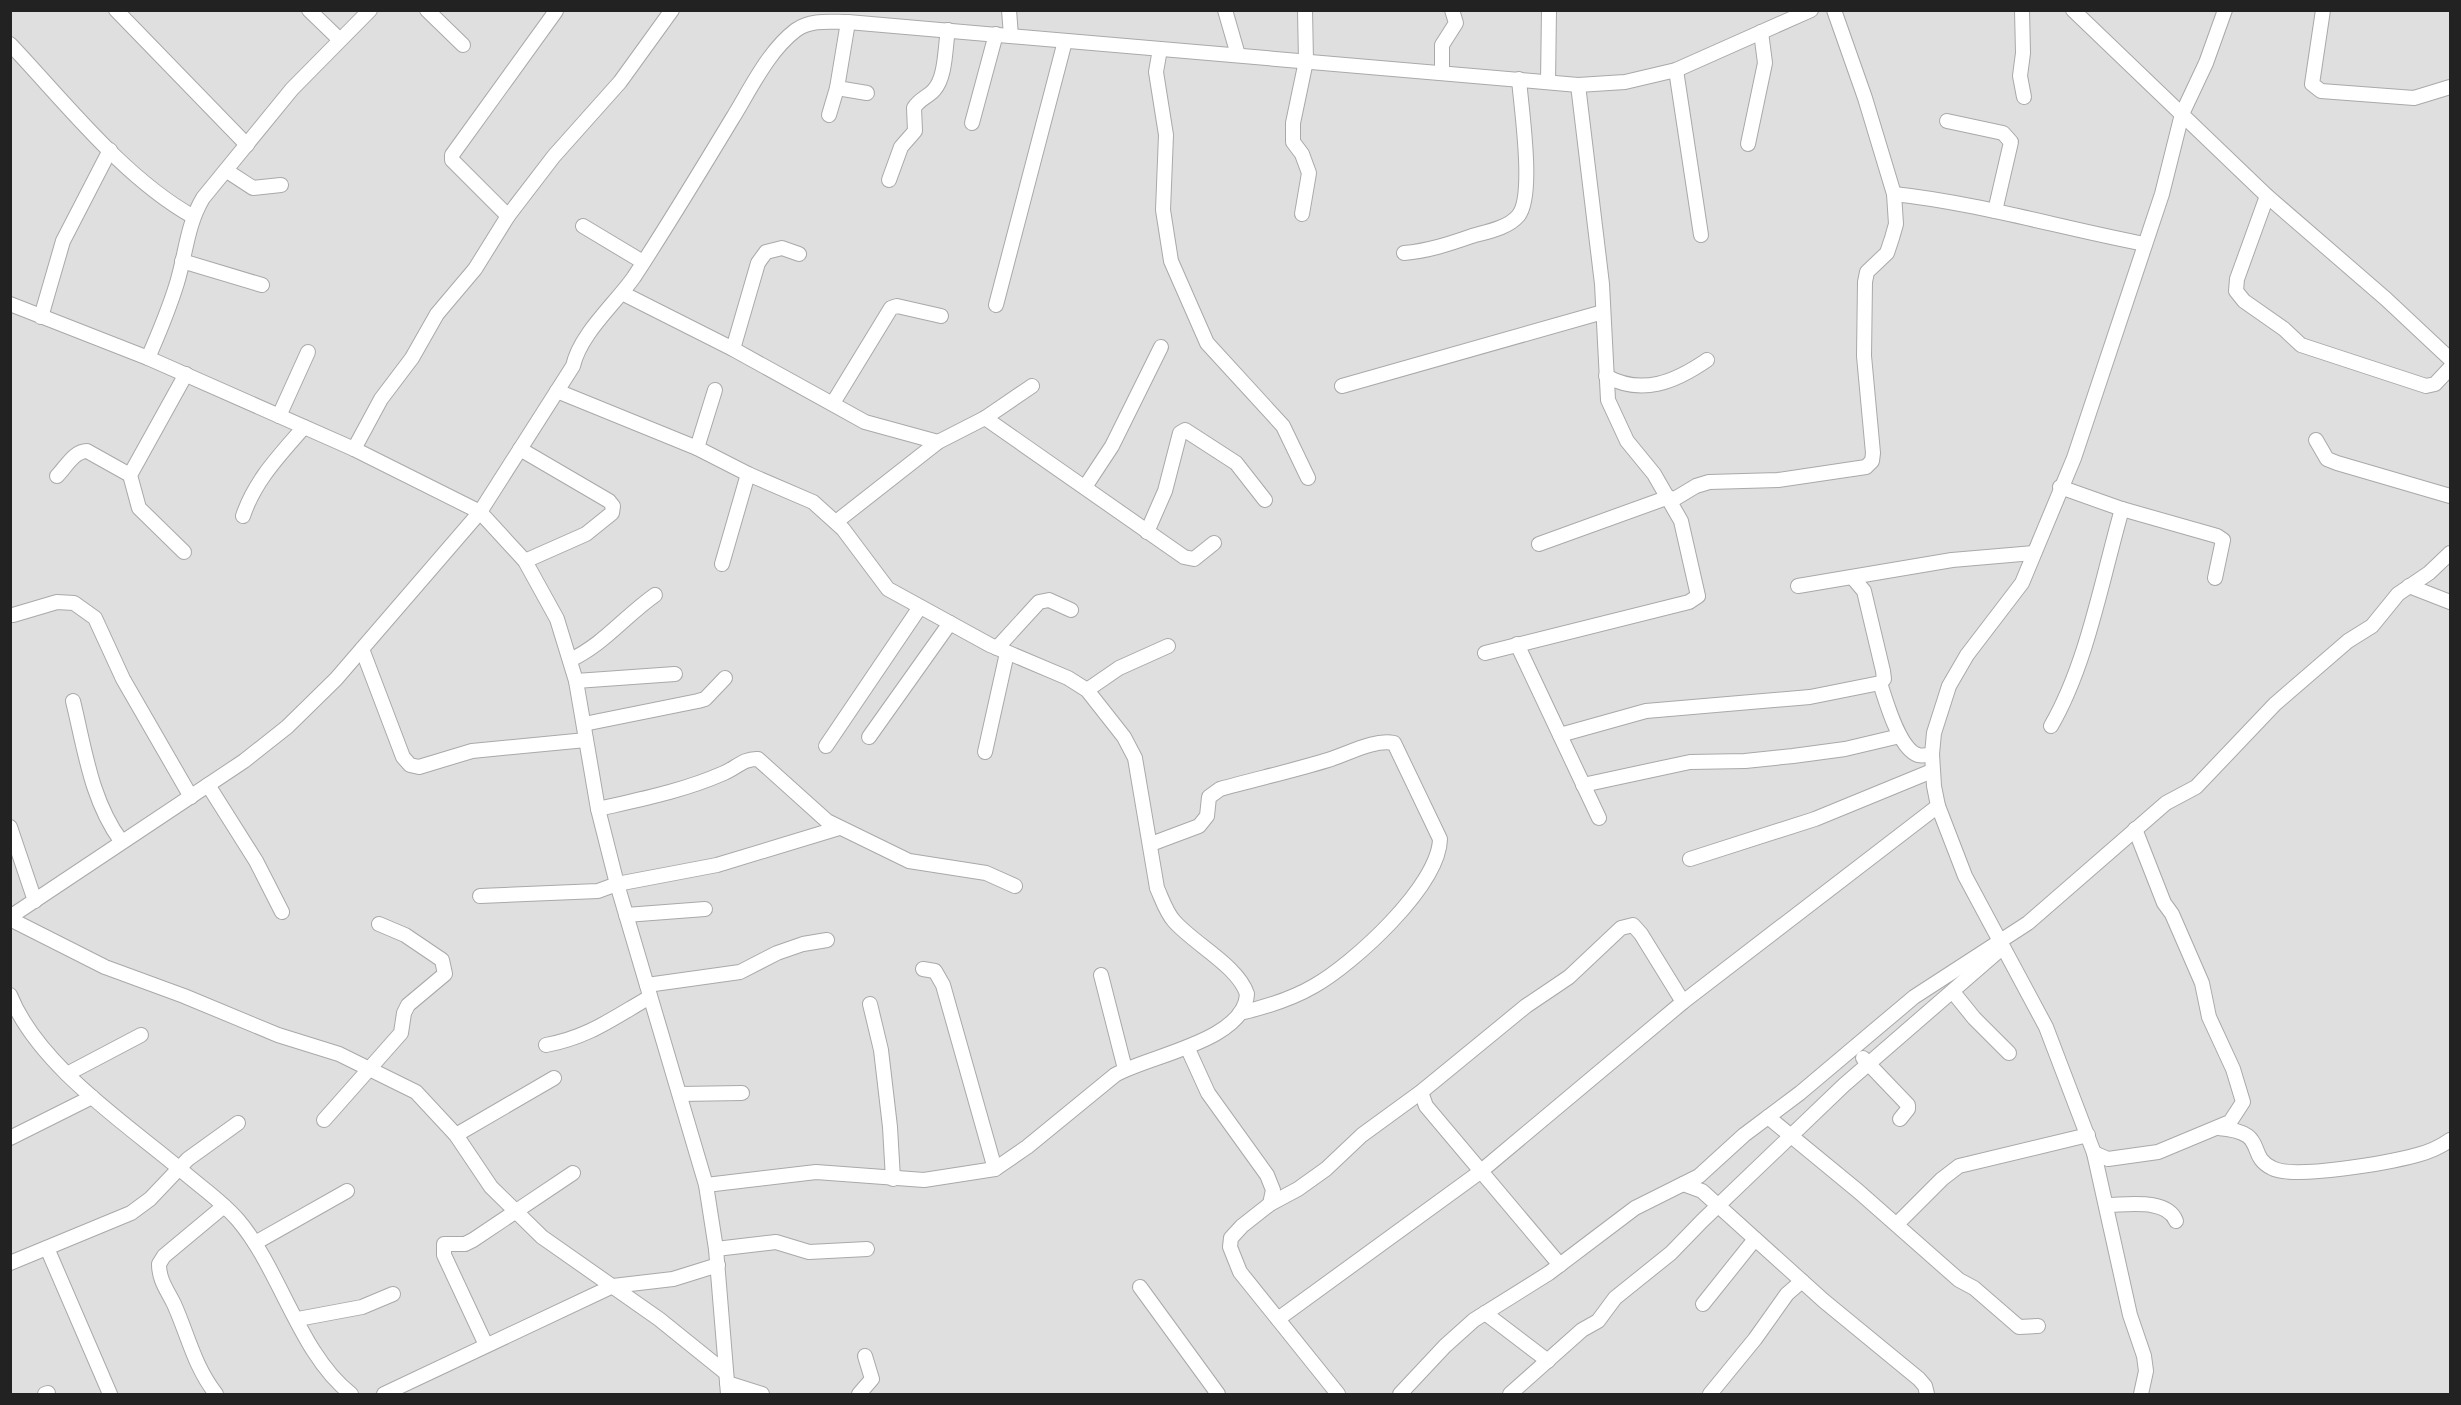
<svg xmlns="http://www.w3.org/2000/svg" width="2461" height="1405" font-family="'Exo 2',sans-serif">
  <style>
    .residential { fill: #e0dfdf }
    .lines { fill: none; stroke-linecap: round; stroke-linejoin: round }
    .minor-casing { stroke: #a9a9a9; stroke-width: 16 }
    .minor { stroke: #fff; stroke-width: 14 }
  </style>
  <rect width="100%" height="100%" fill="#f2efe9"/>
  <!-- residential -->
  <rect class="residential" x="11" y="11" width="2439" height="1383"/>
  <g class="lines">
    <defs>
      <g id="minor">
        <path d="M116,10L247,145"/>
        <path d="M309,10L339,39"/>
        <path d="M427,10L463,45"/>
        <path d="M1009,10L1011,36"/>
        <path d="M1225,10L1238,55"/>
        <path d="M2022,10L2023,53L2020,76L2024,97"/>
        <path d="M2073,10L2267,196L2386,299L2450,359"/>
        <path d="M2323,10L2312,84L2321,91L2414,98L2450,87"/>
        <path d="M10,44C65,102 123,177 192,216"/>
        <path d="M1160,49L1156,72L1166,135L1163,210L1171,261L1207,343L1283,426L1308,478"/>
        <path d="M1676,70L1701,235"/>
        <path d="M1442,72V45L1456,23L1452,10"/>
        <path d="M1548,82L1549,10"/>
        <path d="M837,88L867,93"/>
        <path d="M829,115L837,88L848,22"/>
        <path d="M1947,121L2003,133L2011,142L1995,211"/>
        <path d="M972,123L996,34"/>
        <path d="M1748,144L1765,63L1761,32"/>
        <path d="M227,171L253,188L281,185"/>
        <path d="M889,180L901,147L915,131L914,108C919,99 928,97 934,90C946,77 945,47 948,30"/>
        <path d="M1894,194C1978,203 2061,228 2145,244"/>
        <path d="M2267,196L2237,279L2236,291L2244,301L2284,329L2301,345L2426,386L2435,384L2450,368"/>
        <path d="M1302,214L1309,173L1302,154L1293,142V123L1306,61L1305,10"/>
        <path d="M508,216L452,160V155L556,11"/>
        <path d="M583,226L643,262"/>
        <path d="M1404,253C1428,251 1449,244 1472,236C1486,232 1508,228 1518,216C1535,197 1521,107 1519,79"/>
        <path d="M182,261L262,285"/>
        <path d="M622,293L733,349L865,422L938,442"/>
        <path d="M10,304L148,358L354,449L480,512L525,561L557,619L576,681L598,809L617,884L706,1185L716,1249L728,1394"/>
        <path d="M996,305L1065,41"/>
        <path d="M41,317L63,241L110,150"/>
        <path d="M733,349L758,263L766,252L782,248L799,254"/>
        <path d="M148,358C159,333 169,309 177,283C186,253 187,225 203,198L292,89L370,10"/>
        <path d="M1606,376C1642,396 1675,382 1707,360"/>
        <path d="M1342,386L1603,312"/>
        <path d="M557,391L697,448L748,474L813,502L843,529L888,589L990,645L1068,678L1087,690L1124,737L1135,758L1157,888C1162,899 1166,912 1174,921C1194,944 1238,966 1247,994C1245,1041 1147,1056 1115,1075L1027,1147L995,1169L924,1180L816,1172L706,1185"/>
        <path d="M833,403L891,308L897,306L941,316"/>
        <path d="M279,416L308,352"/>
        <path d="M985,418L1184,557L1194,559L1214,543"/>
        <path d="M2316,440L2327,459L2337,463L2450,496"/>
        <path d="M697,448L715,390"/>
        <path d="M354,449L381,399L412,358L437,314L475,269L508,216L554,156L620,82L672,10"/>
        <path d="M520,449L609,501L613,506L612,513L586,534L525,561"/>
        <path d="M57,476C66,467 74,451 87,451L130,475"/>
        <path d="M1085,487L1112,446L1161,347"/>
        <path d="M2060,487L2122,509L2217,536L2223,540L2215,578"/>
        <path d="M1671,501L1696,486L1709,482L1778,480L1866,467L1872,461L1873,453L1864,356L1865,282L1867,272L1887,253L1892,238L1896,224L1894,194L1865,98L1834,10"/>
        <path d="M243,516C255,480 280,455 304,427"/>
        <path d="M836,522L938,442L985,418L1032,386"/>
        <path d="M1147,532L1165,491L1180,433L1185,430L1236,463L1265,500"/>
        <path d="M1539,544L1669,497"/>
        <path d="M184,552L139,508L130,475L186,374"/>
        <path d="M722,564L748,474"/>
        <path d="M1798,586L1952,560L2034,553"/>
        <path d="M2409,586L2450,602"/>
        <path d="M13,615L57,602L74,603L95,618L123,679L191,797"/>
        <path d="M1517,644L1599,818"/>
        <path d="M997,648L1039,602L1049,600L1071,610"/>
        <path d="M362,649L403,757L410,765L419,767L472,751L586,740"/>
        <path d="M1485,653L1689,602L1698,596L1681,521L1654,474L1627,441L1608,400L1602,284L1578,85"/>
        <path d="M570,660C603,645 625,616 655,595"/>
        <path d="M576,681L675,674"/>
        <path d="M1880,683C1886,701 1899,749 1918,755C1922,756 1928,755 1932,754"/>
        <path d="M1087,690L1119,668L1168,646"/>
        <path d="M73,701C85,750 91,800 121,841"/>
        <path d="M584,724L698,701L705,699L725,678"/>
        <path d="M2051,726C2087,664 2102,579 2122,509"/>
        <path d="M1560,735L1646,711L1810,697L1880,683L1884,679L1883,671L1864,591L1853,578"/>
        <path d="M869,737L950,623"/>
        <path d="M826,746L920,607"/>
        <path d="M985,752L1007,653"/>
        <path d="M208,785L256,861L282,912"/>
        <path d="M1583,785L1690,762L1745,761L1793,756L1845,749L1900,736"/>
        <path d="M598,809C642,799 683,791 724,773C736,768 744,758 758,759L827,821L909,861L986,873L1015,886"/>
        <path d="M10,827L35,901"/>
        <path d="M1151,844L1199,826L1207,816L1209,797L1220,789C1256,779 1292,771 1328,760C1348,754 1373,739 1394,743L1440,839C1439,886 1353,964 1314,986C1290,1000 1266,1007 1240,1013"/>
        <path d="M1690,859L1815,819L1932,771"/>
        <path d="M480,896L598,891L617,884L717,865L839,828"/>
        <path d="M626,915L705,909"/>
        <path d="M10,917L244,761L287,727L336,679L480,512L573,366C580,334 615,304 634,277C668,225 700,172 732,119C750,90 768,51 796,30C811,19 831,22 848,22L1578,85L1625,82L1676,70L1811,10"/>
        <path d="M10,919L105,967L184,996L278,1035L339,1054L416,1092L456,1135L491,1187L542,1237L659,1319L726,1373"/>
        <path d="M923,969L935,971L943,985L995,1169"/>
        <path d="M1101,975L1125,1069"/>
        <path d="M647,985L740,972L777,953L803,944L827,940"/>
        <path d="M1953,992L1974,1018L2009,1053"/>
        <path d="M10,995C38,1065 124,1122 180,1169C199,1186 221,1200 238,1220C280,1269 300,1355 351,1394"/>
        <path d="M870,1004L881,1050L890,1127L893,1179"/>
        <path d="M546,1045C589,1037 613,1018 650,997"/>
        <path d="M1188,1049L1208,1093L1267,1175L1273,1190L1270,1204"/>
        <path d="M1863,1058L1908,1105V1109L1900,1119"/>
        <path d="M67,1074L141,1035"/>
        <path d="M1421,1092L1426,1106L1560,1265"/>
        <path d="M680,1094L742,1093"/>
        <path d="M1768,1117L1858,1191L1959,1280L1974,1288L2019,1327L2038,1326"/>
        <path d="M324,1120L401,1033L404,1013L408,1005L445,974L442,960L405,935L379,924"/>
        <path d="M2218,1128C2270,1132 2245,1155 2272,1168C2294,1180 2391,1162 2417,1155C2429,1152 2440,1147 2450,1140"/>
        <path d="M456,1135L554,1078"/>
        <path d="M10,1138L92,1097"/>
        <path d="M2094,1153L2108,1159L2158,1152L2230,1122L2243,1102L2233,1069L2209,1017L2202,983L2172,914L2164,903L2135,829"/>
        <path d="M1683,1184L1702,1191L1824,1301L1919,1379L1925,1386L1927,1394"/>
        <path d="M2107,1205C2127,1205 2167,1198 2176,1221"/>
        <path d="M1897,1224L1942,1179L1959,1166L2088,1135"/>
        <path d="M255,1243L347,1191"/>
        <path d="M47,1248L110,1394"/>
        <path d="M716,1249L776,1242L809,1252L867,1249"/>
        <path d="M10,1263L131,1213L150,1199L188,1159L238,1123"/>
        <path d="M1140,1287L1218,1394"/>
        <path d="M1703,1304L1755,1239"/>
        <path d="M1485,1313L1548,1361"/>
        <path d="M298,1319L362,1307L393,1294"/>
        <path d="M1278,1319L1480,1172L1683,1002L1938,806"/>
        <path d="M486,1345L444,1255V1244H465L473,1240L573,1173"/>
        <path d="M727,1383L762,1394"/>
        <path d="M45,1394L48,1393"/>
        <path d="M216,1394C194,1366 188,1335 174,1304C167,1290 159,1280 159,1264L164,1256L224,1206"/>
        <path d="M384,1394L613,1286L673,1279L718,1265"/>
        <path d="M859,1394L872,1379L865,1356"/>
        <path d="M1338,1394L1240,1272L1230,1247L1231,1238L1242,1226L1270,1204L1298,1189L1326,1169L1362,1135L1421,1092L1526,1006L1569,977L1621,928L1633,925L1641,934L1683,1002"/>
        <path d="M1400,1394L1445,1346L1474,1320L1549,1273L1635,1208L1699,1176L1744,1135L1800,1093L1914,997L2028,923L2166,803L2196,787L2275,704L2348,641L2372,626L2398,594L2429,573L2450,553"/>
        <path d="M1510,1394L1582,1330L1598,1321L1615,1298L1671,1253L1702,1221L1844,1085L2002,948"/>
        <path d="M1710,1394L1755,1339L1787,1294L1802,1281"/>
        <path d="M2141,1394L2146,1371L2144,1356L2130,1315L2094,1153L2046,1027L1965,876L1938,806L1934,786L1932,754L1934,733L1949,686L1967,655L2022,583L2074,458L2162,194L2182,114L2206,63L2225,10"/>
      </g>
    </defs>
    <!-- minor casing -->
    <use href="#minor" class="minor-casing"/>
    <!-- minor -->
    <use href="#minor" class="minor"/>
  </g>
  <!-- border -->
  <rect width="2461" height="1405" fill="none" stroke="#222222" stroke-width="24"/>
</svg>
